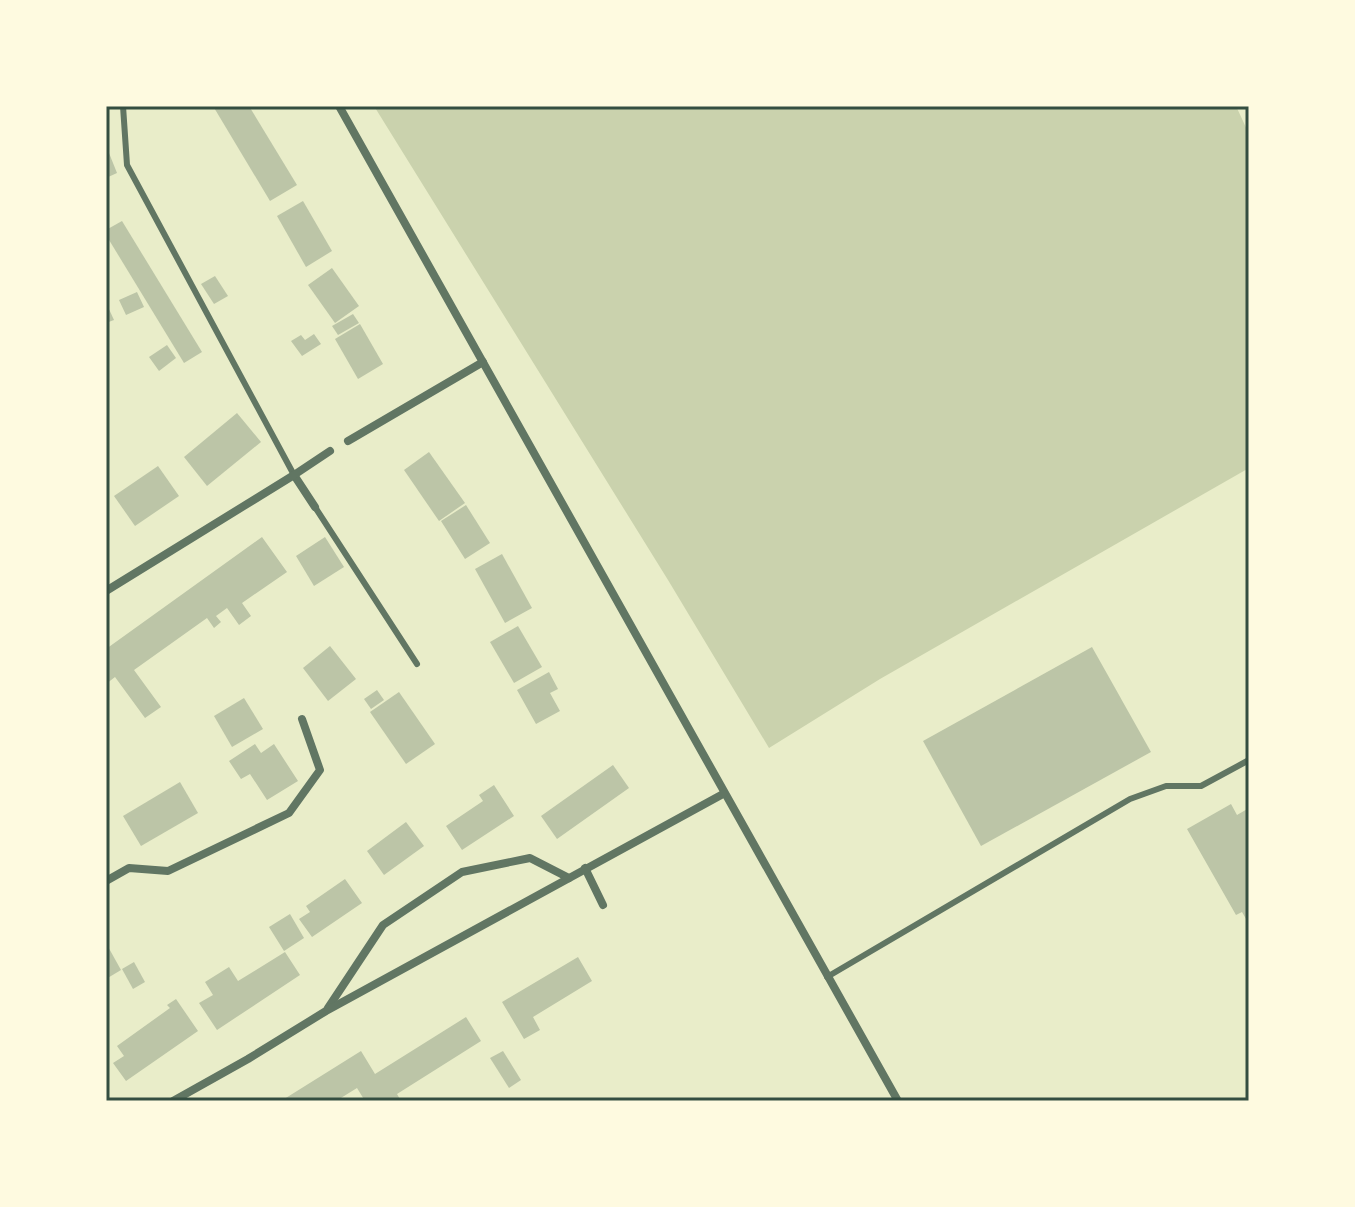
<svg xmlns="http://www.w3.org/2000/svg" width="1355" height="1207" font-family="Quicksand,sans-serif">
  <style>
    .green { fill: #cad2ad }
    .building { fill: #bcc5a7 }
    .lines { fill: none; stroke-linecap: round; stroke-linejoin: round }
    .service { stroke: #617663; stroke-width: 6 }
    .minor { stroke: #617663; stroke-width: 8 }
    .neatline { fill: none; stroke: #344e41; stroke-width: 3 }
  </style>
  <rect width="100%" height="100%" fill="#e9edc9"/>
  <!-- green -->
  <path class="green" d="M374,106H1236L1249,134V468L880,679L769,748L668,580Z"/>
  <!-- building -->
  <g class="building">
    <path d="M213,106H249L297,185L270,201Z"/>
    <path d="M109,153L117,173L106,178V154Z"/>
    <path d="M303,201L332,251L306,267L277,216Z"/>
    <path d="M122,221L202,352L184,363L106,235V230Z"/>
    <path d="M332,268L359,306L335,323L308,285Z"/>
    <path d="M215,276L228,296L214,304L201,284Z"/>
    <path d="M137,292L144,307L126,315L119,300Z"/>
    <path d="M108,307L114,320L106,323V308Z"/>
    <path d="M353,314L359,323L338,335L332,326Z"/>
    <path d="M360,324L383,364L358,379L335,339Z"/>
    <path d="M314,334L321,344L302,356L291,341L301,335L305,340Z"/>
    <path d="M167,345L176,358L159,371L149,357Z"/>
    <path d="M237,413L261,442L207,486L184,457Z"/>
    <path d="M429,452L465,503L439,521L404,470Z"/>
    <path d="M158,466L179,496L135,526L114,496Z"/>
    <path d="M466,505L490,543L465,559L441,521Z"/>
    <path d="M262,537L287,572L242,603L251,616L239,625L227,608L216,616L221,622L214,628L207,618L134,670L161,707L145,718L115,677L106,684V649Z"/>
    <path d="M325,537L344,567L314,586L296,556Z"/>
    <path d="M502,554L532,608L505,623L475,569Z"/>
    <path d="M518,626L542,667L514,683L490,642Z"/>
    <path d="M330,646L356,679L328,701L303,668Z"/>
    <path d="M1092,647L1151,752L981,846L923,741Z"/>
    <path d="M549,672L558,689L550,693L560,711L536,724L517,690Z"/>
    <path d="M377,690L384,700L371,709L364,699Z"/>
    <path d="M399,692L435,744L406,764L370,712Z"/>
    <path d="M244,698L263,729L232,747L214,716Z"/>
    <path d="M255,744L261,753L274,744L298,781L267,800L250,774L241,779L229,761Z"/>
    <path d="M613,765L629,788L557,839L541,816Z"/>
    <path d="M180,782L198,813L141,846L123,816Z"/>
    <path d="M494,785L514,816L462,850L446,826L483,801L479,795Z"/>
    <path d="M1231,804L1237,815L1249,808V924L1242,912L1236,915L1187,829Z"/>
    <path d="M406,822L424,846L384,875L367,851Z"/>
    <path d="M345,879L362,903L312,937L299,919L310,912L306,906Z"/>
    <path d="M290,914L304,938L284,951L269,927Z"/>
    <path d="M106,943L121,970L106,979Z"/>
    <path d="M285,952L300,975L217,1030L199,1003L213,995L205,982L229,967L238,981Z"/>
    <path d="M578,957L592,981L533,1017L540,1030L524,1039L502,1002Z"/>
    <path d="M134,962L145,982L133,989L122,969Z"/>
    <path d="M176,999L198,1031L126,1081L113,1063L124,1056L117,1046L170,1008L167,1005Z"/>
    <path d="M466,1017L481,1041L397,1094L401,1101H365L357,1088L336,1101H281L361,1051L375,1074Z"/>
    <path d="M503,1051L521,1080L509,1088L490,1058Z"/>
  </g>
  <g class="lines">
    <!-- service -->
    <g class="service">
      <path d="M123,106L127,165L294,475"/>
      <path d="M315,507L417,664"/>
      <path d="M827,977L1130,799L1166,786H1201L1249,760"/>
    </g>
    <!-- minor -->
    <g class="minor">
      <path d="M339,106C526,437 710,770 898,1101"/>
      <path d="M348,441L483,362"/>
      <path d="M294,475L315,507"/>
      <path d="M106,591L294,475L330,451"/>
      <path d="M585,868L603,905"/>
      <path d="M106,881L129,868L168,871L289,813L320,770L302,719"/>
      <path d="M328,1008L383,925L462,872L530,858L569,878"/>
      <path d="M173,1101L248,1059L326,1011L723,794"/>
    </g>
  </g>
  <!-- border -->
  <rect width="1355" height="1207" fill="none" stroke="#fefae0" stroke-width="216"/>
  <rect x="108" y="108" width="1139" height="991" class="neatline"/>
</svg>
